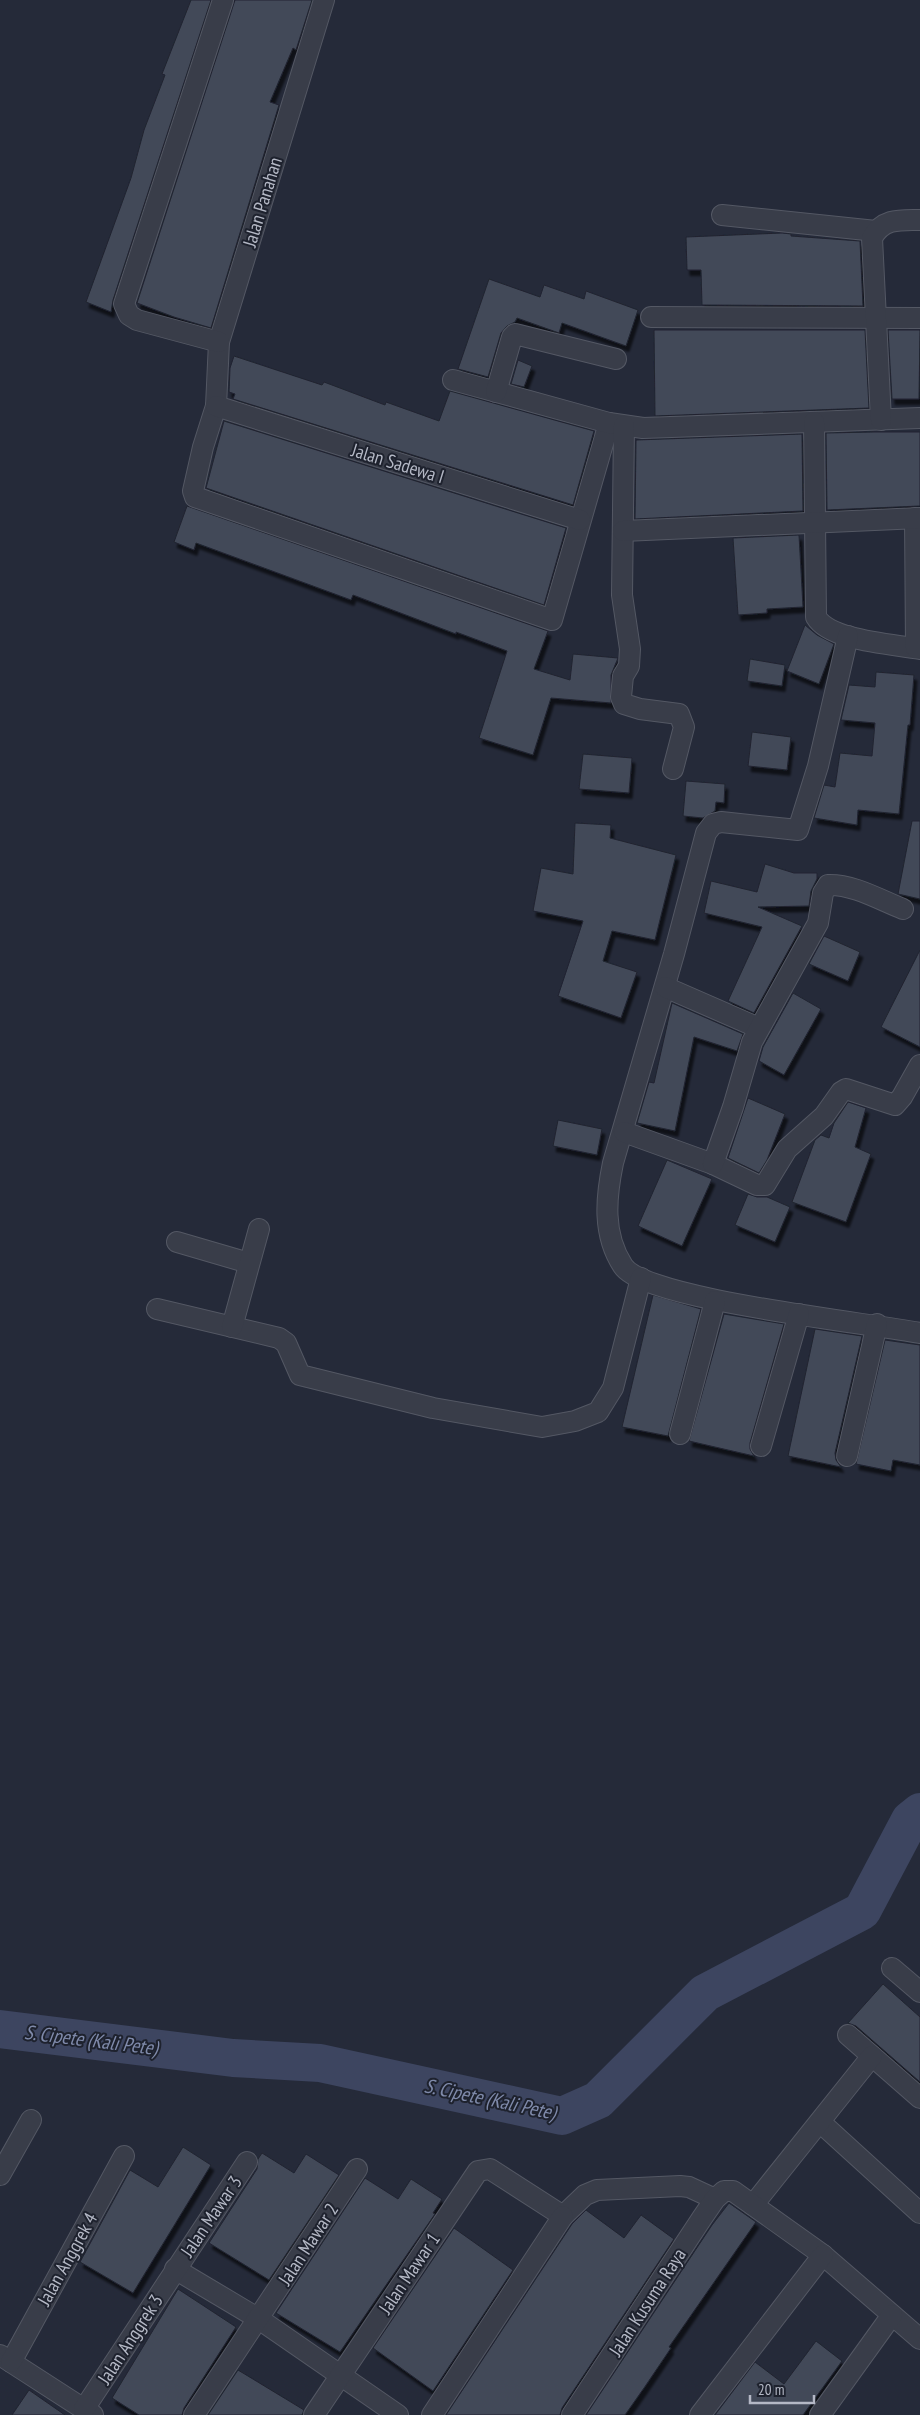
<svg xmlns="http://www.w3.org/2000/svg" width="920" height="2415" font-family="'PT Sans Narrow',sans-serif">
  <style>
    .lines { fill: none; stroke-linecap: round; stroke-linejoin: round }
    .river { stroke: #3d4560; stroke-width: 38 }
    .building { fill: #424858; stroke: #202430; filter: url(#shadow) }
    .minor-casing { stroke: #545864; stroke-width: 22 }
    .minor { stroke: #393d49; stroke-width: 20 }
    .labels { text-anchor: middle; stroke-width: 4; stroke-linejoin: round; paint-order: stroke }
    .street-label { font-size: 19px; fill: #b4b8c5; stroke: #1e222e }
    .water-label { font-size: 20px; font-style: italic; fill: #7f8aaa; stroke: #1e222e }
  </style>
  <defs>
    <filter id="shadow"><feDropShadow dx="3" dy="5.5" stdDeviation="1" flood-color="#0009"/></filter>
  </defs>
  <rect width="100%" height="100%" fill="#252a39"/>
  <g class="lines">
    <!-- river -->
    <path class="river" d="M0,2029L233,2058L320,2063L562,2116L598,2100L705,1993L862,1911L910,1820L920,1812"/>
  </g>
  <!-- building -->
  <g class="building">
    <path d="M191,0H211L113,300L111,312L86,302L131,178L144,130L165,75L162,74Z"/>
    <path d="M235,0H312L296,50L293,48L270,102L279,105L211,328L174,317L137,303Z"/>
    <path d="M782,233L791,234V236L860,241L863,306L702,305L701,270H687L686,237Z"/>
    <path d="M489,279L540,297L544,285L584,299L586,291L638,310L626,346L562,323L559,333L517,318L515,322L507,326L501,333L488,377L458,369Z"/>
    <path d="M654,330H865L869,408L655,416Z"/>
    <path d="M888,330H920L919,399H892Z"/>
    <path d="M234,356L322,385L324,382L385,405L386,402L439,421L450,391L594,431L573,505L233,399L235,394L229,392L230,368Z"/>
    <path d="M518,360L532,366L524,387L511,384Z"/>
    <path d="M224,421L566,528L544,605L206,488Z"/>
    <path d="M874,432H920V506L827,510L826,433Z"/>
    <path d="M802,434L803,511L635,519L636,440Z"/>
    <path d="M187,506L548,631L534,669L570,680L573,654L618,658L611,675V703L551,698L533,755L479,738L507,651L456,632V634L353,595L351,600L196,543L194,550L174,542Z"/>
    <path d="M799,535L803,607L767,609V613L738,615L733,538Z"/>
    <path d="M805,625L817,635L834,644L819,684L787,671Z"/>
    <path d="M750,659L785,665L782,686L747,681Z"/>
    <path d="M876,672L914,675L910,725H908L899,814L858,810L857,825L814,818L824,785L835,787L840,753L872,756L875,723L841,720L849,685L875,687Z"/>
    <path d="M752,732L791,737L787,770L748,766Z"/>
    <path d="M583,754L632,758L629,793L579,789Z"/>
    <path d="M686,781L725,784L724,803L716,802L715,811L703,818L683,816Z"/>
    <path d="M912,821H920V899L898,894Z"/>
    <path d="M575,823L611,825L610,838L676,855L655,940L612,931L603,961L637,972L621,1018L558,996L583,921L533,911L541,868L573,874Z"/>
    <path d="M765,864L794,873H817V879L811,891L809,906L758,907L802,926L754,1013L728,1001L762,927L704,913L711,881L757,892Z"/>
    <path d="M824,936L860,952L848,981L809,964Z"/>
    <path d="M920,950V1047L881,1027Z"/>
    <path d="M793,993L821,1009L784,1075L759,1061L763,1047Z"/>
    <path d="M672,1003L743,1034L737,1051L694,1037L675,1131L637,1123L649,1082L654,1083Z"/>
    <path d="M748,1098L785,1114L767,1160L759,1173L728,1158Z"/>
    <path d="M848,1102L866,1108L855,1147L871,1154L846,1222L792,1202L815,1140L821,1135L829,1138L834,1123Z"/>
    <path d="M558,1120L602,1129L597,1155L553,1146Z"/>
    <path d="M667,1160L712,1179L682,1246L638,1226Z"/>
    <path d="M748,1194L757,1197H767L790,1207L775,1242L735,1225Z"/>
    <path d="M653,1295L701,1309L668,1436L622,1427Z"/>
    <path d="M724,1314L784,1324L750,1443V1449L754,1456L689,1441Z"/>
    <path d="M815,1329L862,1336L835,1453L836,1460L841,1467L788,1456Z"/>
    <path d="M885,1340L920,1345V1465L893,1460L891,1471L856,1464Z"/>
    <path d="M883,1984L920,2017V2082L856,2026L848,2023Z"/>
    <path d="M183,2147L211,2165L133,2293L80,2262L130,2170L158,2187Z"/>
    <path d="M262,2153L294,2173L306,2154L339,2175L269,2280L209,2243L257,2169L258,2159Z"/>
    <path d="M365,2178L398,2199L411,2179L442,2199L433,2213L435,2214L340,2352L276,2313Z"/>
    <path d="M729,2203L756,2222L669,2347L671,2348L644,2388L625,2415H586L712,2225Z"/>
    <path d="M586,2210L624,2238L641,2215L674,2239L562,2408L560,2415H446L572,2224Z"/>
    <path d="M454,2228L513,2270L433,2391L373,2348Z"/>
    <path d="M178,2289L236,2327L184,2408L182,2415H139L112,2398Z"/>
    <path d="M816,2341L842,2361L803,2415H715L755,2362L784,2384Z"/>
    <path d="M238,2370L304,2410L302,2415H208Z"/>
    <path d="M29,2390L65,2415H12Z"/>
  </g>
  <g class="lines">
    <defs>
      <g id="minor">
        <path d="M324,0L219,342L216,406L203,447L193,491L195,497L552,620L609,423"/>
        <path d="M722,215L876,231"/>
        <path d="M651,317L920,318"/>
        <path d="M219,342L137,320L129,315L124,304L223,0"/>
        <path d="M453,380L609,423L643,428L920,418"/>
        <path d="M496,392L512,337L515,334L616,359"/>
        <path d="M216,406L580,520"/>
        <path d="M881,420L872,238C883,218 900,220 920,220"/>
        <path d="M814,422L816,617C830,641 893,644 920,649"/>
        <path d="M624,426L622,595L630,649L629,666L623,676L621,697L624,704L640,709L679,714L684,727L673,769"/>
        <path d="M915,518L916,648"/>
        <path d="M623,531L920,518"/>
        <path d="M848,636L818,766L798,830L721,822L713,824L706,833L674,954L613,1163C606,1197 602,1234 623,1266C645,1300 871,1323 920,1333"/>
        <path d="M665,987L759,1028"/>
        <path d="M624,1132L713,1164L757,1185H765L787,1149L824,1116L841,1092L846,1089L895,1105L902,1097L920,1065"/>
        <path d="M713,1164L733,1107L752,1042L818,923L823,893L828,885C853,884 880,900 903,909"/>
        <path d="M177,1242L249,1263"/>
        <path d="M157,1309L279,1338L286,1343L300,1375L433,1408L542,1427L575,1421L598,1412L613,1388L641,1278"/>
        <path d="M232,1327L259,1229"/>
        <path d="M680,1434L715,1301"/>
        <path d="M761,1446L799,1314"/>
        <path d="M847,1456L877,1324"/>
        <path d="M892,1968L920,1992"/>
        <path d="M848,2035L920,2098"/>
        <path d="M820,2122L920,2213"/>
        <path d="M0,2175L31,2120"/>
        <path d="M753,2205L872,2056"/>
        <path d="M175,2269L259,2319L398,2415"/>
        <path d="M0,2355L93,2415"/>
        <path d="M11,2362L124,2156"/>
        <path d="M84,2409L247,2162"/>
        <path d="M194,2415L357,2169"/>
        <path d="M314,2415L478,2171L490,2169L563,2216L585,2195L597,2190L680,2186L689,2187L715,2199"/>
        <path d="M432,2415L563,2216"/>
        <path d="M572,2415L702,2218L715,2199L724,2191H733L823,2255L920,2339"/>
        <path d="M700,2415L823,2255"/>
        <path d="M820,2415L892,2315"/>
      </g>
    </defs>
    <!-- minor casing -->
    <use href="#minor" class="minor-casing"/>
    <!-- minor -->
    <use href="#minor" class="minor"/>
  </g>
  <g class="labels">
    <!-- street labels -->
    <g class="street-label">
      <text transform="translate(262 202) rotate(-73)" y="7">Jalan Panahan</text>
      <text transform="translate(398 463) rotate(17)" y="7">Jalan Sadewa I</text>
      <text transform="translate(211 2216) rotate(-56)" y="7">Jalan Mawar 3</text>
      <text transform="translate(308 2244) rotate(-57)" y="7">Jalan Mawar 2</text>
      <text transform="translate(67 2259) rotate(-61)" y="7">Jalan Anggrek 4</text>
      <text transform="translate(409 2273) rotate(-56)" y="7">Jalan Mawar 1</text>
      <text transform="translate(647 2302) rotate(-57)" y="7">Jalan Kusuma Raya</text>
      <text transform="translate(130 2339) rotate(-57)" y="7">Jalan Anggrek 3</text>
    </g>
    <!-- water labels -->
    <g class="water-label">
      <text transform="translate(91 2040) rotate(7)" y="7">S. Cipete (Kali Pete)</text>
      <text transform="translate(490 2099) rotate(12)" y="7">S. Cipete (Kali Pete)</text>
    </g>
  </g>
  <!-- scale -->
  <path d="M750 2395v8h64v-8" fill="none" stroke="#b4b8c5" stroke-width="2.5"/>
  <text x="758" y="2395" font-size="15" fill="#b4b8c5" stroke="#1e222e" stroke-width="4" paint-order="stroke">20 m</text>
</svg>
